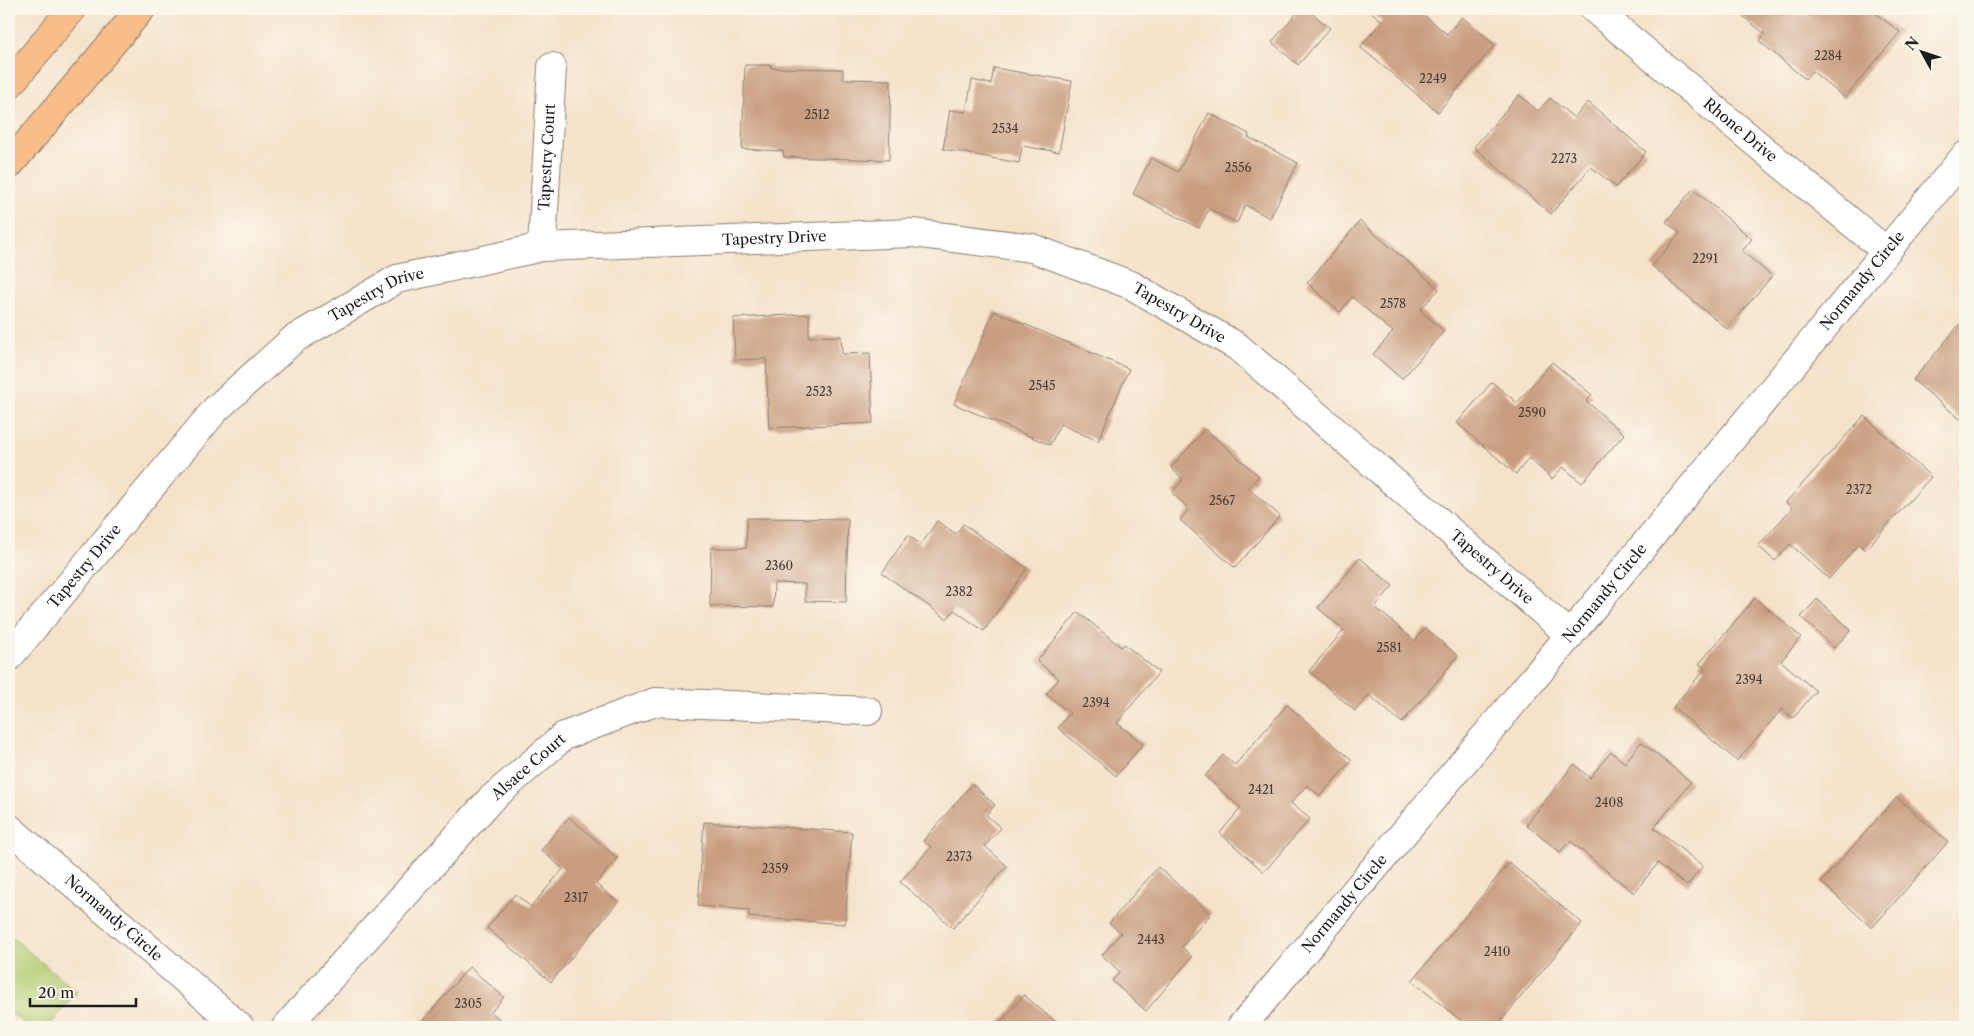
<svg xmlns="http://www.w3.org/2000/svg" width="1974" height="1036" font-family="'Libre Caslon Text',serif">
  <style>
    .green { fill: #b4ce74; stroke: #687548 }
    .building { fill: #c99e80 }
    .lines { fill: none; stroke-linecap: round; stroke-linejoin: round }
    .minor-casing { stroke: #887f72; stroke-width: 30 }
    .major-casing { stroke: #887f72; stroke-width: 30 }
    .minor { stroke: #fff; stroke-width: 28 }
    .major { stroke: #f8bd88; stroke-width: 28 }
    .labels { text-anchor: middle; stroke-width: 5; stroke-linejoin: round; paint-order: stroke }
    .number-label { font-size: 12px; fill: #473c35 }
    .street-label { font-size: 15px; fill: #1c1c1c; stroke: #fbf7ec }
  </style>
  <rect width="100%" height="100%" fill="#fbf7ec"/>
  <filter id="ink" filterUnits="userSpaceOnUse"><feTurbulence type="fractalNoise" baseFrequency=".02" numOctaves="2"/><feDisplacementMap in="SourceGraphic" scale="10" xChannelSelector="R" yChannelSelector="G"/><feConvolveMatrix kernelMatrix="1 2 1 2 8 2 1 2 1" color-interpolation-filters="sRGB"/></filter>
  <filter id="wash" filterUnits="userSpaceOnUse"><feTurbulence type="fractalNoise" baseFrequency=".0096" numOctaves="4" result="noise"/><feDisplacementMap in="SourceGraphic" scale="20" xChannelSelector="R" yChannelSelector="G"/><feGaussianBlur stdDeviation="1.12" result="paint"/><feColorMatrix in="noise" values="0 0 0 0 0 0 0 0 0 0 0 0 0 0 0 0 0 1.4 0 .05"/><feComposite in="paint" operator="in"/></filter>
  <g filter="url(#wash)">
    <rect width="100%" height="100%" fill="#f5e2c9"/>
    <!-- green -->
    <path class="green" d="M9,935L77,992L48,1027H28L9,1011Z"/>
    <g id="blocks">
      <!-- building -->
      <g class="building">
        <path d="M1300,9H1307L1330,28L1298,65L1272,42Z"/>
        <path d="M1368,9H1417L1447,34L1462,17L1495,45L1438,112L1360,47L1382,21Z"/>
        <path d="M1734,9H1870L1900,32L1845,98L1812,71L1805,79L1759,41L1765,34Z"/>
        <path d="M745,65H771V68L843,69V79L891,80L889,160L784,157L783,151L742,149Z"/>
        <path d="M994,68L1072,81L1059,152L1022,146L1019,163L943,149L950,110L966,112L972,80L991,84Z"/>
        <path d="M1519,95L1538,111L1550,98L1574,118L1588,102L1646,152L1616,187L1591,167L1551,214L1474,147Z"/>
        <path d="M1209,113L1249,134L1248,137L1298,163L1270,218L1245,205L1237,223L1209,209L1199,228L1133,194L1151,158L1178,172Z"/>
        <path d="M1693,189L1752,239L1742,251L1772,276L1727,329L1652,266L1680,233L1666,222Z"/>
        <path d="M1360,221L1439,289L1420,310L1444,331L1402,379L1373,354L1393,332L1352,297L1340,312L1307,283Z"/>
        <path d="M994,311L1129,369L1098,441L1060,424L1050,445L954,404Z"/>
        <path d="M809,314V337L841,336L842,354L870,353L873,423L769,428L766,359L735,360L733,318Z"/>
        <path d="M1965,318V423L1913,380Z"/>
        <path d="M1552,362L1592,395L1586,401L1624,434L1582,483L1563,467L1552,479L1529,458L1516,474L1457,423L1492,382L1517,403Z"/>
        <path d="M1864,416L1931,477L1865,550L1859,544L1829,579L1790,544L1775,561L1758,546L1792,508L1786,502Z"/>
        <path d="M1205,429L1259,476L1248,488L1280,516L1235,568L1180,520L1189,509L1172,493L1183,479L1171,468Z"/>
        <path d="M747,518L848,519L846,602L805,601V584L774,583L773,607L710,606L711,548H746Z"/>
        <path d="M937,521L956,534L963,524L1027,568L984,631L954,610L947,619L882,573L908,535L921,545Z"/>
        <path d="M1360,558L1393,586L1375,607L1415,641L1425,628L1458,656L1402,723L1369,695L1355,711L1309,671L1344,630L1318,608Z"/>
        <path d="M1755,598L1801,637L1781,661L1816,691L1793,718L1782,709L1737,761L1673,707L1705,669L1699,664Z"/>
        <path d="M1817,599L1851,630L1834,648L1801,617Z"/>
        <path d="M1078,612L1121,647L1124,644L1159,672L1117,723L1143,744L1116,776L1058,728L1070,713L1046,694L1059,679L1037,661Z"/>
        <path d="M1287,705L1352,760L1320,796L1307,785L1291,803L1310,819L1264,872L1220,833L1241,808L1205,776L1223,755L1235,765Z"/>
        <path d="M1641,742L1691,782L1654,828L1703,866L1687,886L1658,863L1634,893L1570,841L1560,852L1526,825L1574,764L1590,778L1611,752L1625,763Z"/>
        <path d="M972,784L995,805L986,815L1001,828L985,846L1007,866L953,928L900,882L931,847L923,841Z"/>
        <path d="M1897,797L1948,842L1872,928L1821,882Z"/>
        <path d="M569,817L617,858L596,884L618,902L551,982L487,928L515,894L531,907L563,869L541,850Z"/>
        <path d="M704,822L852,832L845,924L748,917L749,910L698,906Z"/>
        <path d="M1509,863L1582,923L1496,1027L1490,1022L1485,1027H1469L1412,981Z"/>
        <path d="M1158,867L1211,914L1182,947L1192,957L1146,1011L1112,981L1120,972L1102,955L1121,933L1109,923Z"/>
        <path d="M469,967L504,997L491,1012L504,1023L500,1027H431L423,1021Z"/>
        <path d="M1024,995L1061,1027H996Z"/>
      </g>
    </g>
  </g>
  <g filter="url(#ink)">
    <use href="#blocks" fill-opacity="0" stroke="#887f72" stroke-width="1"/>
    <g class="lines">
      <defs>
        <g id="minor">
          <path id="s1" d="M1594,9L1886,251"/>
          <path id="s2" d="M542,247L552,67"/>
          <path id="s3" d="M9,657L216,409L294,339L397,279L542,247L913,233L1032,248L1131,285L1238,347L1570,635"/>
          <path id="s4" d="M9,828L240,1027"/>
          <path id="s5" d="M286,1027L490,800L564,736L655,702L868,711"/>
          <path id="s6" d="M1241,1027L1570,635L1965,156"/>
        </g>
        <g id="major">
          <path d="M9,85L72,9"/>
          <path d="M9,165L141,9"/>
        </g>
      </defs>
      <!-- minor casing -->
      <use href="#minor" class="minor-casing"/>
      <!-- major casing -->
      <use href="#major" class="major-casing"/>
      <!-- minor -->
      <use href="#minor" class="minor"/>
      <!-- major -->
      <use href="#major" class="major"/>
    </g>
  </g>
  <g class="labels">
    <!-- number labels -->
    <g class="number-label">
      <text x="1828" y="60">2284</text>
      <text x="1433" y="83">2249</text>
      <text x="817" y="119">2512</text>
      <text x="1005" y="133">2534</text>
      <text x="1564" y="163">2273</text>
      <text x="1238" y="172">2556</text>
      <text x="1705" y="263">2291</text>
      <text x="1393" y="308">2578</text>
      <text x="1042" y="390">2545</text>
      <text x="819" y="396">2523</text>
      <text x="1532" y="417">2590</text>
      <text x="1859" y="494">2372</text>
      <text x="1222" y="505">2567</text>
      <text x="779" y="570">2360</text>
      <text x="959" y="596">2382</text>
      <text x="1389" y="652">2581</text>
      <text x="1749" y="684">2394</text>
      <text x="1096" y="707">2394</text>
      <text x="1261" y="794">2421</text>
      <text x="1609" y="807">2408</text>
      <text x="959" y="861">2373</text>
      <text x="775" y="873">2359</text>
      <text x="576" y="902">2317</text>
      <text x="1151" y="944">2443</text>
      <text x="1497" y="956">2410</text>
      <text x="468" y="1008">2305</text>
    </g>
    <!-- street labels -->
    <g class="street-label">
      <text dy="5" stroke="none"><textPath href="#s1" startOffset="190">Rhone Drive</textPath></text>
      <text dy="5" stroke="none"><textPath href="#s2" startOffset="90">Tapestry Court</textPath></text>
      <text dy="5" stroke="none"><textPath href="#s3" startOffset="928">Tapestry Drive</textPath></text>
      <text dy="5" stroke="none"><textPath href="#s6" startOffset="971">Normandy Circle</textPath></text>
      <text dy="5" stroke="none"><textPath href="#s3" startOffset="522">Tapestry Drive</textPath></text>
      <text dy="5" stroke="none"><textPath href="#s3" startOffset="1348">Tapestry Drive</textPath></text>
      <text dy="5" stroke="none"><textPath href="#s3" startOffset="118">Tapestry Drive</textPath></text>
      <text dy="5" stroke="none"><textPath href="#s3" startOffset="1752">Tapestry Drive</textPath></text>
      <text dy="5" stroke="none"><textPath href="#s6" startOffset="566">Normandy Circle</textPath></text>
      <text dy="5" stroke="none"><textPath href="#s5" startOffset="356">Alsace Court</textPath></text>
      <text dy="5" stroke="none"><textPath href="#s6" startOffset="161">Normandy Circle</textPath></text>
      <text dy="5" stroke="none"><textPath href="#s4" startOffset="138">Normandy Circle</textPath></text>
    </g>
  </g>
  <!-- margin -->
  <rect width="1974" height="1036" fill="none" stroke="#fbf7ec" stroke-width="30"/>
  <!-- north arrow -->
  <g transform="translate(1922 52) rotate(310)" stroke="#fbf7ec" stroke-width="4" paint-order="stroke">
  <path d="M0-4L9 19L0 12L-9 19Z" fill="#1c1c1c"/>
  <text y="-8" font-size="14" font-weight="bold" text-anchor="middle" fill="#1c1c1c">N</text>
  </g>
  <!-- scale -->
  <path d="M30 998v8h106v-8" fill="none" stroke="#1c1c1c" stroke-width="2.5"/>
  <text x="38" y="998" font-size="15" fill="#1c1c1c" stroke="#fbf7ec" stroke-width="4" paint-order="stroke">20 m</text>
</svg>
